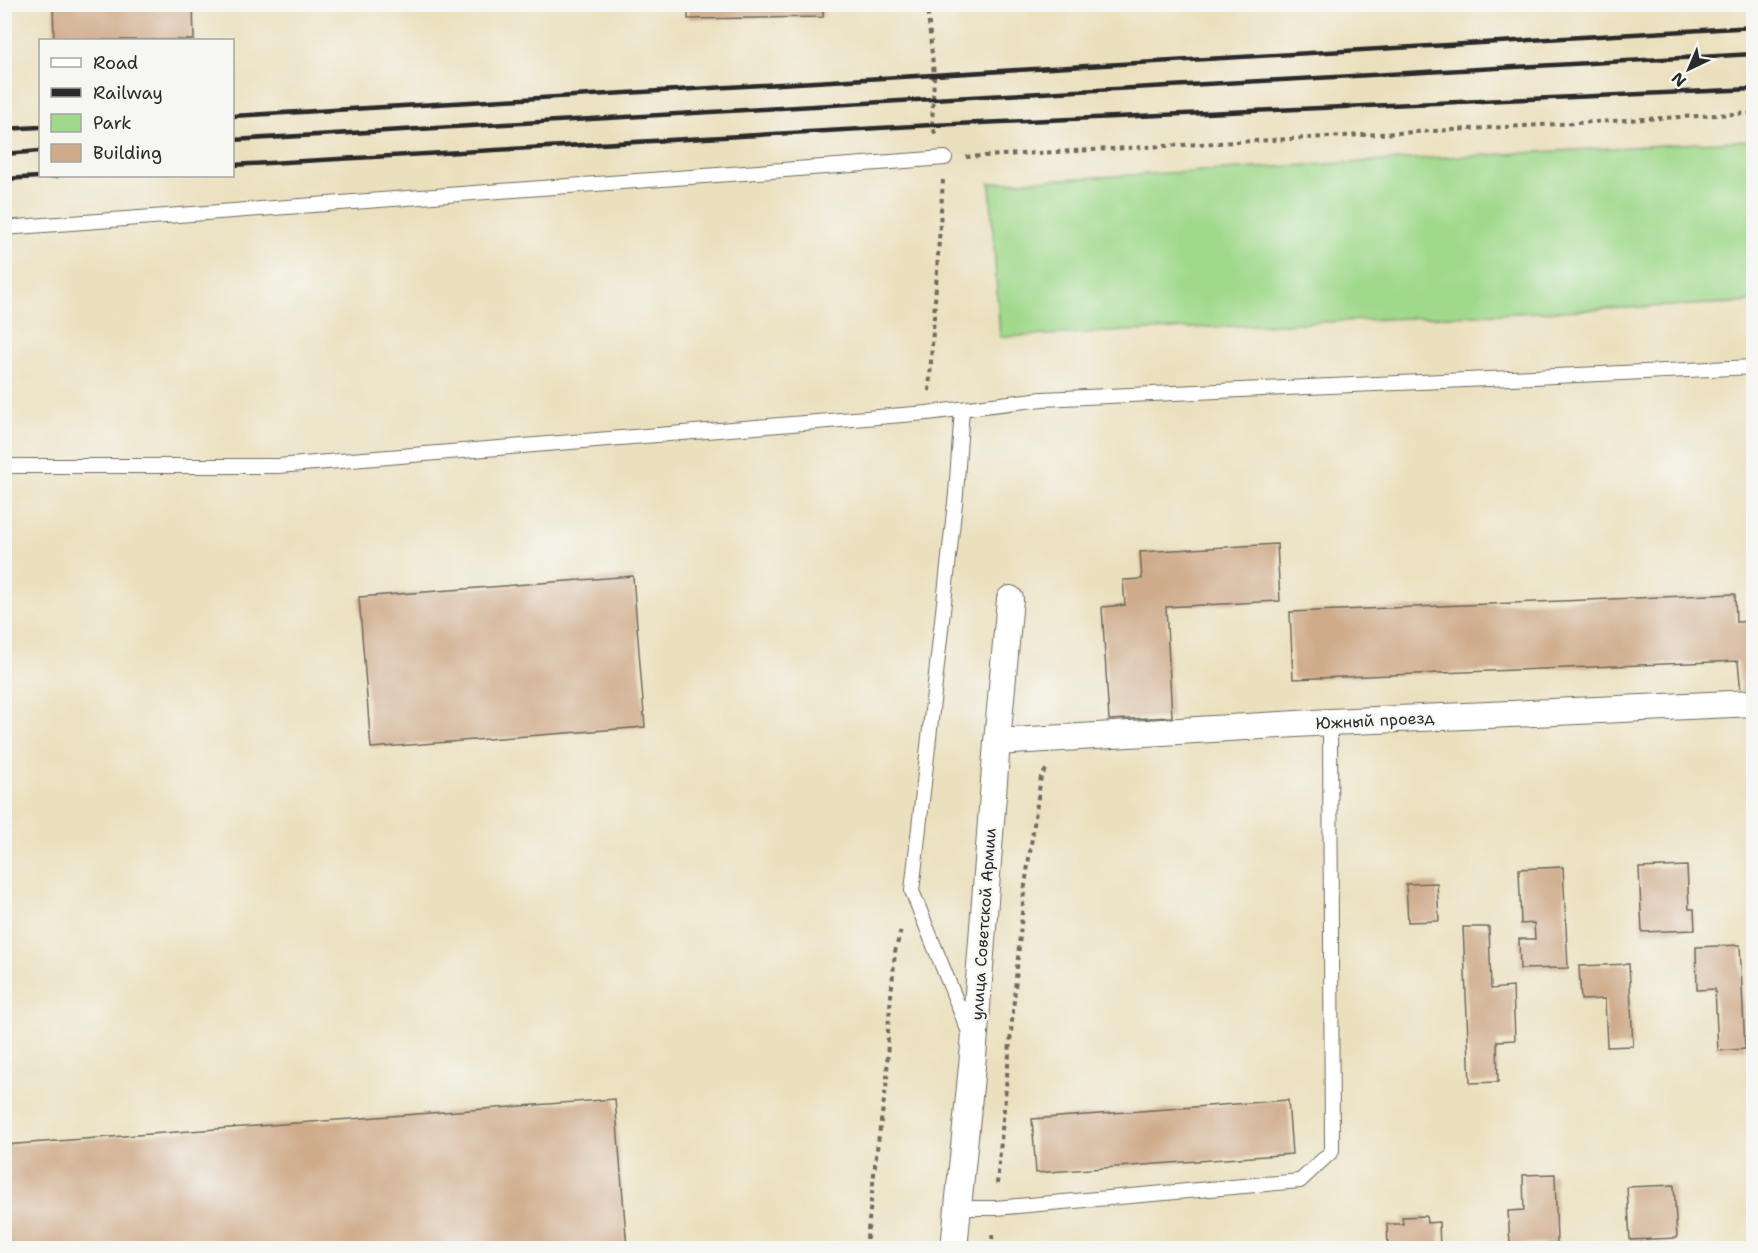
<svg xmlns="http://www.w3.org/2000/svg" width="1758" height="1253" font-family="'Shantell Sans',sans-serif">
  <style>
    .green { fill: #a0d98c; stroke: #66825c; stroke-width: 1.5 }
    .building { fill: #cfab8a }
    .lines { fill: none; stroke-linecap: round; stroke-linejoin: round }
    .lane-casing { stroke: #6e6a5e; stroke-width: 16 }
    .street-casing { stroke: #6e6a5e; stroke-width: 28 }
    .path { stroke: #6e6a5e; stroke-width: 4; stroke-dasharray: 4.5 4.5; stroke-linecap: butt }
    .lane { stroke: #fff; stroke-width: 14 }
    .street { stroke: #fff; stroke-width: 26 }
    .rail { stroke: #2b2b2b; stroke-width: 4.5 }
    .labels { text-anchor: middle; stroke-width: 5; stroke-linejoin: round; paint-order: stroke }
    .street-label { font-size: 16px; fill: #2b2b2b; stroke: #f6f6f2 }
  </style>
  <rect width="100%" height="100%" fill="#f6f6f2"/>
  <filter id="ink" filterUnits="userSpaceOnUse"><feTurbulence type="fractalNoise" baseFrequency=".0167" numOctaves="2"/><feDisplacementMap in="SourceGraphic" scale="12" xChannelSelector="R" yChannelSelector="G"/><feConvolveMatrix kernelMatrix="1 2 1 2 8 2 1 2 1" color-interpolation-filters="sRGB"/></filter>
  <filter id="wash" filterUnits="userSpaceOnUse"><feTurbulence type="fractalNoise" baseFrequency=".008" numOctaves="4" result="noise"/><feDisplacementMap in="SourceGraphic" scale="24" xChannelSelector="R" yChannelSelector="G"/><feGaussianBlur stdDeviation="1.35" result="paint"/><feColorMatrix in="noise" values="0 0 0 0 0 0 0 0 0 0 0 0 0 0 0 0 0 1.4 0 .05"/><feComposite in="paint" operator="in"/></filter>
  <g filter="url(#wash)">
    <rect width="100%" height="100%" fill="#ebe0be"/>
    <!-- green -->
    <path class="green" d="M1753,140V302L1000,337L990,183Z"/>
    <g id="blocks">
      <!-- building -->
      <g class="building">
        <path d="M53,4H193L194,40H54Z"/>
        <path d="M688,4H823V17L688,19Z"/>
        <path d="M1277,544L1280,601L1166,607L1172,717L1109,720L1102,607L1125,605L1123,580L1142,579L1140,552Z"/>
        <path d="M633,576L645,727L371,748L359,597Z"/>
        <path d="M1735,594L1736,622L1754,621V693H1741L1738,661L1293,679L1290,612Z"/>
        <path d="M1687,866L1689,909H1694L1695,930L1642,932L1639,868Z"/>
        <path d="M1563,867L1568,968L1520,969L1519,939H1535L1534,923L1521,924L1519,869Z"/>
        <path d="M1437,883L1439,921L1408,922L1406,884Z"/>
        <path d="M1463,927H1489L1491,989L1513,987L1515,1040L1497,1041L1498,1082L1470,1083Z"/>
        <path d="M1740,945L1745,1049L1718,1051L1715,989L1697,990L1696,947Z"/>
        <path d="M1629,964L1633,1046L1607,1047L1605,999L1581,1000L1579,966Z"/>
        <path d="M615,1099L627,1248H4V1145Z"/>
        <path d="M1288,1100L1292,1154L1036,1173L1032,1119Z"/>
        <path d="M1555,1174L1557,1243L1510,1245L1508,1211L1524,1210L1523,1175Z"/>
        <path d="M1674,1185L1677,1238L1630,1240L1627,1187Z"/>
        <path d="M1426,1216L1427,1223L1439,1222L1440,1248H1388L1387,1224H1403L1402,1217Z"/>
      </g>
    </g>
  </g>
  <g filter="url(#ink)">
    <use href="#blocks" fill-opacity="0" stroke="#6e6a5e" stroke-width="1.5"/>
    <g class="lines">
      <defs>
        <g id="lane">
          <path d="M4,228L945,158"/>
          <path d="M962,409L956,494L912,891L970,1035"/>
          <path d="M4,466H278L927,413L1042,399L1754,367"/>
          <path d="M957,1208H995L1300,1181L1332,1151L1330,722"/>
        </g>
        <g id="street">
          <path d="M997,742L1330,722L1754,703"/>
          <path d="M954,1248L974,1046L997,742L1010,599"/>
        </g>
      </defs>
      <!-- lane casing -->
      <use href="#lane" class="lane-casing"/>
      <!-- street casing -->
      <use href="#street" class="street-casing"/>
      <!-- path -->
      <g class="path">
        <path d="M927,4L934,75L932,125L936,136"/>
        <path d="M966,157L1754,113"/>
        <path d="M929,391L943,180"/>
        <path d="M997,1184L1024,892L1041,777L1048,767"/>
        <path d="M866,1248L876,1156L887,1080L888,1029L895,952L901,930"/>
        <path d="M991,1248L993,1231"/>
      </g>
      <!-- lane -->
      <use href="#lane" class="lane"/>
      <!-- street -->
      <use href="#street" class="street"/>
      <!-- rail -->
      <g class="rail">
        <path d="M232,116L1754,27"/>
        <path d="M4,129L40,127"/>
        <path d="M232,140L933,99L1754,54"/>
        <path d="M4,154L40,151"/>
        <path d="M232,165L932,125L1754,89"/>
        <path d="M4,179L57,176"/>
      </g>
    </g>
  </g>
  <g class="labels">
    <!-- street labels -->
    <g class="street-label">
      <text transform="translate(1375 720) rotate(-3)" y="6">Южный проезд</text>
      <text transform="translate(983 924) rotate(-86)" y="6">улица Советской Армии</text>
    </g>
  </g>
  <!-- margin -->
  <rect width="1758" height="1253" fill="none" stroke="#f6f6f2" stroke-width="24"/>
  <!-- legend -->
  <rect x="39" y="39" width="195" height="138" fill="#f6f6f2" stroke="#a5a5a2" stroke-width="1.5"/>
  <rect x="51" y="58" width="30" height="9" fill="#ffffff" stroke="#a5a5a2" stroke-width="1.5"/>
  <text x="93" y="69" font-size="18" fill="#2b2b2b">Road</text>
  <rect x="51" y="88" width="30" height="9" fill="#2b2b2b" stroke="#a5a5a2" stroke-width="1.5"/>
  <text x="93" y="99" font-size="18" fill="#2b2b2b">Railway</text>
  <rect x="51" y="114" width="30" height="18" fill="#a0d98c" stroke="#a5a5a2" stroke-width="1.5"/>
  <text x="93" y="129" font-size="18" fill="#2b2b2b">Park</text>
  <rect x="51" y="144" width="30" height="18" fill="#cfab8a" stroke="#a5a5a2" stroke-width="1.5"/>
  <text x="93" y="159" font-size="18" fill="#2b2b2b">Building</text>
  <!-- north arrow -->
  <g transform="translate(1689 69) rotate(224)" stroke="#f6f6f2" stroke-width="4.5" paint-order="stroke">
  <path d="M0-4.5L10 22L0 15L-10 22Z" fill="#2b2b2b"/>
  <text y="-9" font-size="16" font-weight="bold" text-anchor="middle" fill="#2b2b2b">N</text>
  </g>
</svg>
